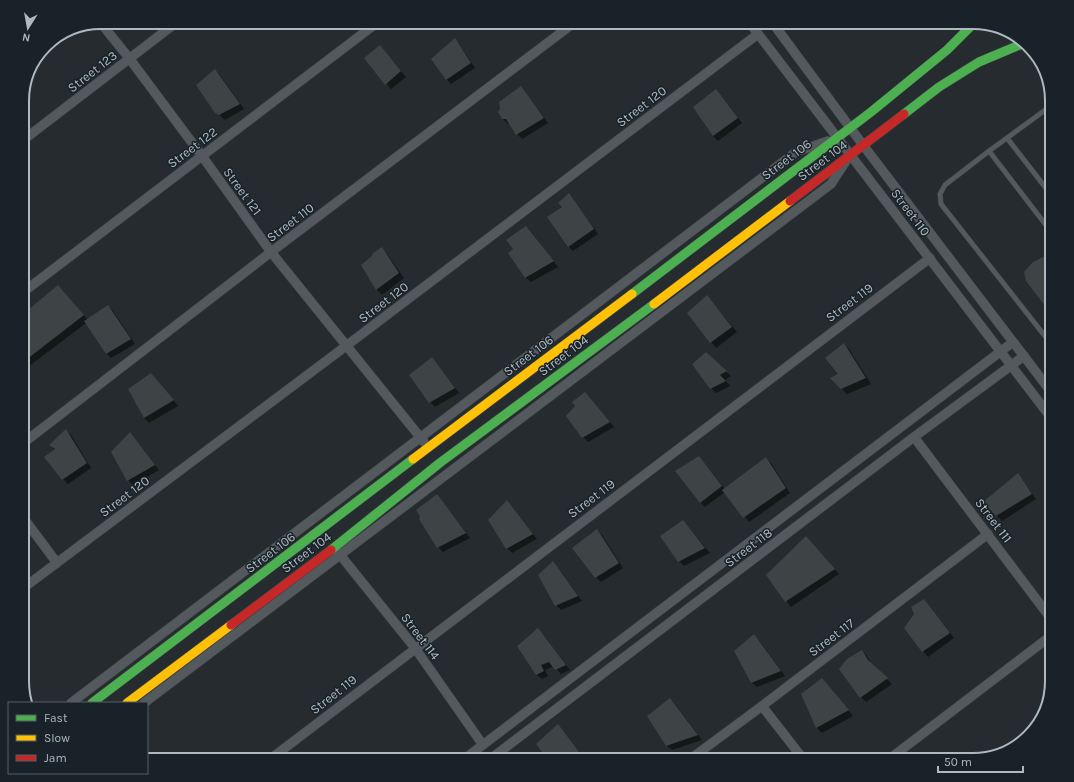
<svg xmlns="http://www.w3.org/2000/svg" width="1074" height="782" font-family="Karla,sans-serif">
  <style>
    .shadow { fill: #0007 }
    .building { fill: #3e4346 }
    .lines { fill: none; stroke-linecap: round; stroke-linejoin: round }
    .lane-casing { stroke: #424749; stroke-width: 5.5 }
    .street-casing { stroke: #424749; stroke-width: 10 }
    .fast-casing { stroke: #424749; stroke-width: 10 }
    .slow-casing { stroke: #424749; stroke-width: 10 }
    .jam-casing { stroke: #424749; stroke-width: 10 }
    .lane { stroke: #54595d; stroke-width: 4.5 }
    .street { stroke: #54595d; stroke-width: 9 }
    .fast { stroke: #4caf50; stroke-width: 9 }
    .slow { stroke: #ffc107; stroke-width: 9 }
    .jam { stroke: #c62828; stroke-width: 9 }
    .labels { text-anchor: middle; stroke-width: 3; stroke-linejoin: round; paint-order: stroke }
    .street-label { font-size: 13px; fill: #aeb9c0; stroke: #192228 }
    .rim { fill: none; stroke: #aeb9c0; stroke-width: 2 }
  </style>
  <rect width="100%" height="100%" fill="#252b2e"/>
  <!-- shadow -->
  <g class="shadow">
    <path d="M455,39L459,44L475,68L451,84L446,79Z"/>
    <path d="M380,46L406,77L391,89L366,58Z"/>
    <path d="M215,70L220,75L244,109L225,120L216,112Z"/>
    <path d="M521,87L548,123L522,139L517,134L510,124H508L503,119L501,110Z"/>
    <path d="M721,96L742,123L718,141L713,136Z"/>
    <path d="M569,195L598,234L573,251L568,246L563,207Z"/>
    <path d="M531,232L558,267L531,282L525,277Z"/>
    <path d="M382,249L387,254L404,278L382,295L377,290L363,265Z"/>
    <path d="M63,291L88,320L108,306L113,311L135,344L111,358L106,353L86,323L24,370L22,368V317Z"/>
    <path d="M712,302L737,332L716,348L688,313Z"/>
    <path d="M844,344L849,349L871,384L847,394L842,389L839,374Z"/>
    <path d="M706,353L731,376L725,380L730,386L716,393L711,388Z"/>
    <path d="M432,358L459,393L435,407L430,402Z"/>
    <path d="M156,379L178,406L149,423L144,418Z"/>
    <path d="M589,398L614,427L588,442L583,437Z"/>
    <path d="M66,430L71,435L91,468L68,484L63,479L55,450L50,445Z"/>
    <path d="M130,433L159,470L133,485L128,480L112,452Z"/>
    <path d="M699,457L725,489L766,458L771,463L790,493L749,522L725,492L705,507L700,502Z"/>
    <path d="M1018,475L1036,499L1002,521L984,502Z"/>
    <path d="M437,496L470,538L443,552L438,547Z"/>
    <path d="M507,501L537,539L512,553L507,548Z"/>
    <path d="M683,521L710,553L684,566L679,561Z"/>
    <path d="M597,530L602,535L623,568L601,582L596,577Z"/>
    <path d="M811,542L839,574L791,607L767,576Z"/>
    <path d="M558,568L582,601L561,610L556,605Z"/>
    <path d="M928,605L954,638L928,657L923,651Z"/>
    <path d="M538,630L543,635L570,670L561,674L554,666L545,670L548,676L542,679L536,674Z"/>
    <path d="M759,641L785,676L757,687L751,682Z"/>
    <path d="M862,651L867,656L872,665L892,684L866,702L861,697Z"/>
    <path d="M827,685L853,716L822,733L817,728L803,694Z"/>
    <path d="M670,699L675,704L702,740L672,750L666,745Z"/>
  </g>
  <!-- building -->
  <g class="building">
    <path d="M455,38L471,63L446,80L431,59Z"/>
    <path d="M380,45L401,71L385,85L364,58Z"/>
    <path d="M215,69L240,104L219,115L215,113L196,85Z"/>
    <path d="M521,86L544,118L516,135L506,119H502L498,112L500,109L499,102Z"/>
    <path d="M716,89L738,118L713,136L693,107Z"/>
    <path d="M569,193L594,229L568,247L547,217L562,207L558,203Z"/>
    <path d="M526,226L554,261L525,278L508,253L513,249L506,240Z"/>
    <path d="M382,247L399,273L376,290L361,265L372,256L373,253Z"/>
    <path d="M1045,256L1052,262V315L1026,281L1024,272L1033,262Z"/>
    <path d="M58,285L84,315L22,363V315Z"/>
    <path d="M707,295L732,327L710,343L687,313Z"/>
    <path d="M108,305L131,339L106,354L84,321Z"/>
    <path d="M844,343L866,378L841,389L830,378L838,374L825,358Z"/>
    <path d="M706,352L727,371L720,375L726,381L710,389L692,364Z"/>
    <path d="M432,357L455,388L429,403L409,375Z"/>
    <path d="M151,373L174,400L144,418L128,389Z"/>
    <path d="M585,392L610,422L582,438L566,416L575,406L572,402Z"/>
    <path d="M66,429L87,463L62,480L44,457L55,449L49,445Z"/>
    <path d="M130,432L155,465L127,481L111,452Z"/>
    <path d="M699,456L722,486L700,503L675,471Z"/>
    <path d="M766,457L786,488L743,518L722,490Z"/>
    <path d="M1018,473L1032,494L996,516L983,502Z"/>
    <path d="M437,494L466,533L437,548L419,519L420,516L416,510Z"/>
    <path d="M507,500L533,534L506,549L488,520Z"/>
    <path d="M683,520L705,548L678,562L660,536Z"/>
    <path d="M597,529L619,563L595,578L572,548Z"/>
    <path d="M806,536L835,569L785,602L766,575Z"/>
    <path d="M553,561L578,596L555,606L538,575Z"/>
    <path d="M924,599L950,633L922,652L904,628L914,614L911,607Z"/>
    <path d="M538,628L566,665L555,670L549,662L541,665L544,671L536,675L517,646Z"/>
    <path d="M754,634L781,671L751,683L734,651Z"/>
    <path d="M862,650L868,660L888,678L860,698L839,669L847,659Z"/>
    <path d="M822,678L849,710L816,728L801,694Z"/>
    <path d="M670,698L698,735L666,746L647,716Z"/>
    <path d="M558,724L585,760H548L536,744Z"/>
  </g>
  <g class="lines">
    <defs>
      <g id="lane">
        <path d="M1052,105L1007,138L1052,196"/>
        <path d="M1007,138L989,151L1052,233"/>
        <path d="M989,151L945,185L940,194L941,204L1052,345"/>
      </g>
      <g id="street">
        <path d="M100,22L129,58L202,156L271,252L424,442"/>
        <path d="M749,22L1052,419"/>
        <path d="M772,22L863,145L1052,393"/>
        <path d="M22,141L177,22"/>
        <path d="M22,293L378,22"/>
        <path d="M914,437L1052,620"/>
        <path d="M22,444L271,252L575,22"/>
        <path d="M22,516L57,563"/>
        <path d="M337,551L415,648L483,745"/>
        <path d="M22,589L346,346L758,34"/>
        <path d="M71,703L796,152L828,141"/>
        <path d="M144,703L831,184L846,161"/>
        <path d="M762,706L804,760"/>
        <path d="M269,760L930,258"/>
        <path d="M463,760L1013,342"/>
        <path d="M489,760L914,437L1024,356"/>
        <path d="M689,760L762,706L988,534"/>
        <path d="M888,760L1052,635"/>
      </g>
      <g id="fast">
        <path d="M904,114L939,87L979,62L1024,43"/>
        <path d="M632,294L871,112L947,50L974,23"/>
        <path d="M331,550L441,462L654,304"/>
        <path d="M92,703L413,459"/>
      </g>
      <g id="slow">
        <path d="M654,304L790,201"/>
        <path d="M413,459L632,294"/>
        <path d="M127,703L231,625"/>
      </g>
      <g id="jam">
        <path d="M790,201L904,114"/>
        <path d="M231,625L331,550"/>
      </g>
    </defs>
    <!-- lane casing -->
    <use href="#lane" class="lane-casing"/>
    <!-- street casing -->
    <use href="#street" class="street-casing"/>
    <!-- fast casing -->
    <use href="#fast" class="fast-casing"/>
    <!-- slow casing -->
    <use href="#slow" class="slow-casing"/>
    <!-- jam casing -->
    <use href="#jam" class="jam-casing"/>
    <!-- lane -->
    <use href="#lane" class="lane"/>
    <!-- street -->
    <use href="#street" class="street"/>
    <!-- fast -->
    <use href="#fast" class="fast"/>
    <!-- slow -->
    <use href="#slow" class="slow"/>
    <!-- jam -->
    <use href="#jam" class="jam"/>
  </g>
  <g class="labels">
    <!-- street labels -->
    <g class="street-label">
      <text transform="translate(92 71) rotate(-38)" y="5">Street 123</text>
      <text transform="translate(641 106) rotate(-37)" y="5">Street 120</text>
      <text transform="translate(192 147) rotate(-37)" y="5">Street 122</text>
      <text transform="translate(786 159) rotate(-37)" y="5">Street 106</text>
      <text transform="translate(822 160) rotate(-37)" y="5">Street 104</text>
      <text transform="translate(243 191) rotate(54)" y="5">Street 121</text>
      <text transform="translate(911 212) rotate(53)" y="5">Street 110</text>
      <text transform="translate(290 222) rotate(-37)" y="5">Street 110</text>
      <text transform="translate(383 302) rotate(-37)" y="5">Street 120</text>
      <text transform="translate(849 302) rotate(-37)" y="5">Street 119</text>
      <text transform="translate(528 355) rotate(-37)" y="5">Street 106</text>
      <text transform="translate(563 355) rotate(-37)" y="5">Street 104</text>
      <text transform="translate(124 496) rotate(-37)" y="5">Street 120</text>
      <text transform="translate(591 498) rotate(-37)" y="5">Street 119</text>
      <text transform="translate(994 520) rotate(53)" y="5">Street 111</text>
      <text transform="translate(748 547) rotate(-37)" y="5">Street 118</text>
      <text transform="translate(270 552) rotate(-37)" y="5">Street 106</text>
      <text transform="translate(306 552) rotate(-37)" y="5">Street 104</text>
      <text transform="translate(421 636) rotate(53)" y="5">Street 114</text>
      <text transform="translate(831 637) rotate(-37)" y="5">Street 117</text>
      <text transform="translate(333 694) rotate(-38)" y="5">Street 119</text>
    </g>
  </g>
  <!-- crop -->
  <path d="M0 0H1074V782H0ZM101 29H973A72 72 0 0 1 1045 101V681A72 72 0 0 1 973 753H101A72 72 0 0 1 29 681V101A72 72 0 0 1 101 29Z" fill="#192228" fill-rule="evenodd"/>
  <path class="rim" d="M101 29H973A72 72 0 0 1 1045 101V681A72 72 0 0 1 973 753H101A72 72 0 0 1 29 681V101A72 72 0 0 1 101 29Z"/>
  <!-- legend -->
  <rect x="8" y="702" width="140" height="72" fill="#192228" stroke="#555e65"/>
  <rect x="16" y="715" width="20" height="6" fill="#4caf50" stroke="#555e65"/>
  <text x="44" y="722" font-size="12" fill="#aeb9c0">Fast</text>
  <rect x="16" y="735" width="20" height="6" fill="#ffc107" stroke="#555e65"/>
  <text x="44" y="742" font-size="12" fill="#aeb9c0">Slow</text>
  <rect x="16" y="755" width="20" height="6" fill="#c62828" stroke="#555e65"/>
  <text x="44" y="762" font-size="12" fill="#aeb9c0">Jam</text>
  <!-- north arrow -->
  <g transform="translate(28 28) rotate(191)" stroke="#192228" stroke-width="3" paint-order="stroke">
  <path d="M0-3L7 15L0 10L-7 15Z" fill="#aeb9c0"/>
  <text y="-6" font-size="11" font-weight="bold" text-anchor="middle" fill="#aeb9c0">N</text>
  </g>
  <!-- scale -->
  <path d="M938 766v6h85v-6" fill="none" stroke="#aeb9c0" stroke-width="2"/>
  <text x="944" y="766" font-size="12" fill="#aeb9c0" stroke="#192228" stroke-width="3" paint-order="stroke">50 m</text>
</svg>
